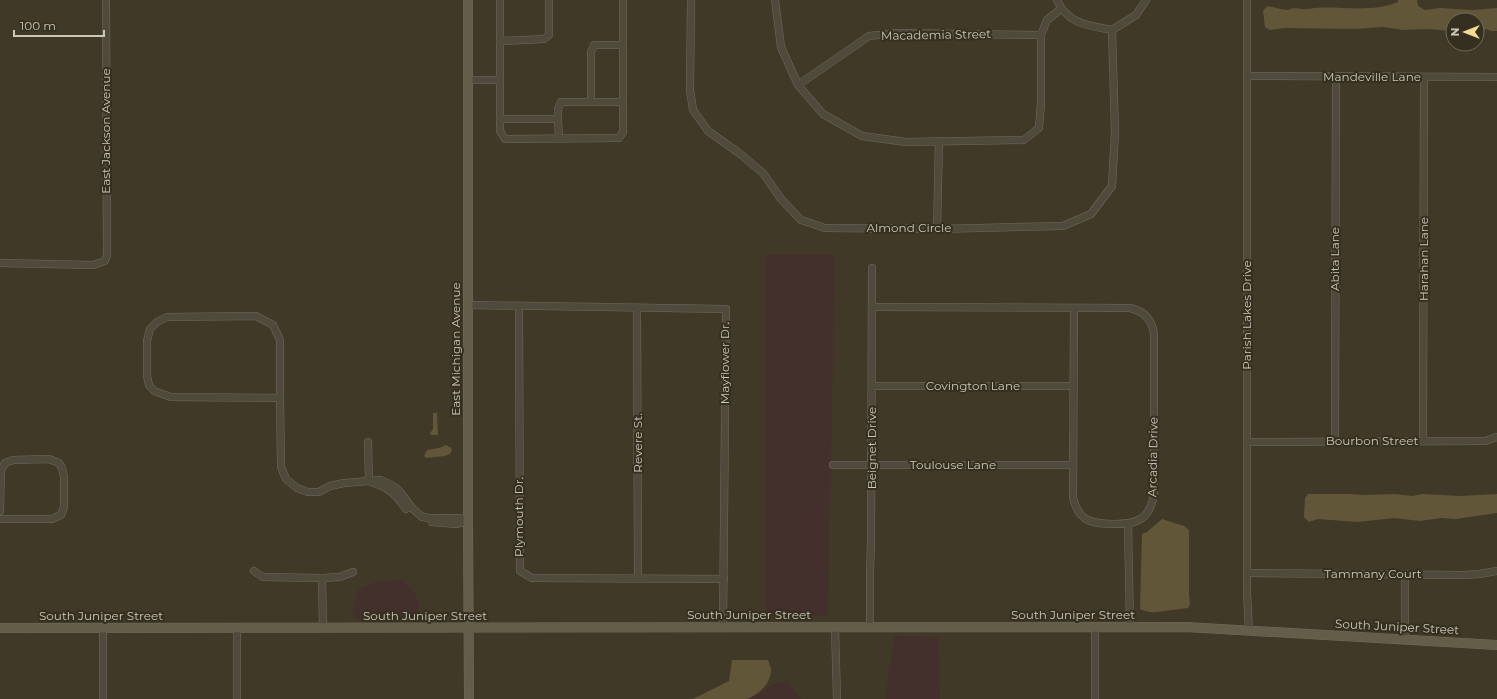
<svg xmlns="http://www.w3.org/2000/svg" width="1497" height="699" font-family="Montserrat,sans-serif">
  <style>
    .green { fill: #43302c }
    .water { fill: #625639 }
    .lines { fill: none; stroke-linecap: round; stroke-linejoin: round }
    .street-casing { stroke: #706b5c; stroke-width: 8 }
    .secondary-casing { stroke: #706b5c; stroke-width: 10 }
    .street { stroke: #504a3c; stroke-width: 7 }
    .secondary { stroke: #635d4a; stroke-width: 9 }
    .labels { text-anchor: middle; stroke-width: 4; stroke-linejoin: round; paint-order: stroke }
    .street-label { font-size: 12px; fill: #cac6b8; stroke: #352f20 }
  </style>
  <rect width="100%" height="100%" fill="#403928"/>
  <!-- green -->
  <g class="green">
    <path d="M766,255H835L828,616H765Z"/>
    <path d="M403,580C416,593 423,600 415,619L383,622L356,620L352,610L359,589L376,582Z"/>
    <path d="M894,635L939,638L940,699H885Z"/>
    <path d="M788,681L801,699H749L774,684Z"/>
  </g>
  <!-- water -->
  <g class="water">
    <path d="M1398,0H1417L1418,6L1425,10L1440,8L1472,10L1497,8V31H1491L1486,29L1481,32H1477V20H1453V31L1427,29L1403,30L1383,27L1356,29L1284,28L1270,30L1265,27L1263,11L1267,6C1273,7 1283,10 1288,10C1290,9 1292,8 1294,8C1297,8 1300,9 1303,9C1307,10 1311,8 1315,8C1344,6 1370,13 1398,2Z"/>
    <path d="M433,413H437L438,435H431L430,433L433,429Z"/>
    <path d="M446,445L451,448L452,450L450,454L445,456L426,458L424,456L427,450L439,448Z"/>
    <path d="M1308,494H1350L1364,495L1395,494L1412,496L1422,494L1460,496L1497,494V513L1456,519L1441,518L1420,521L1394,518L1358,522L1318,519L1309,522L1304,517L1305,498Z"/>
    <path d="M1162,519L1184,526L1189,530V594L1190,604L1188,608C1183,609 1178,609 1172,610C1159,611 1154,615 1140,609L1142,534L1147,532Z"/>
    <path d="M732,660H768C769,663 771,667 771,670C771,684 758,695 747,699H693L729,681Z"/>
  </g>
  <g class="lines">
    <defs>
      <g id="street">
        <path d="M500,0V131L505,139L619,138L623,132V0"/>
        <path d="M691,0L690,90L693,110L708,131L739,153L763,173L781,199L801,220L825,228L937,229L1063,226L1091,214L1112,186L1115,132L1112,30"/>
        <path d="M775,0L781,47L798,85L823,114L862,136L906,142L1024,140L1039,128L1041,103V35L1047,20L1061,9"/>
        <path d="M1057,0C1067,24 1090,26 1112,30L1136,15L1146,0"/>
        <path d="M1247,0V593L1249,630"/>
        <path d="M500,41L544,39L549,35V0"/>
        <path d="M1248,76L1497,77"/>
        <path d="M468,80H500"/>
        <path d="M798,85L869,36L898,33L1041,35"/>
        <path d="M591,102H623"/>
        <path d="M500,119H558L559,138"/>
        <path d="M558,119V109L561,102H591V52L594,45H623"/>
        <path d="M937,229L939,141"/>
        <path d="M0,263L93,265L105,261L107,255L106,0"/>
        <path d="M468,305L726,309L723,627"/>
        <path d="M519,306L520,571L532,578L724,579"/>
        <path d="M872,307L1130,308C1144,311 1152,319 1154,334V494C1150,519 1138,524 1115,524C1093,524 1078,522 1073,497L1074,308"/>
        <path d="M637,308L638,578"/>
        <path d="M872,386H1073"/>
        <path d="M280,398L171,397L154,391L149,385L147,376V341L150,329L157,322L167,317L256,316L273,325L280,340V398L281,467L286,479L297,488L308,492H319L330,486L344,483L381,480L395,487L400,492L412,508L422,517L430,518H458L468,520"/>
        <path d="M1335,441L1336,77"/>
        <path d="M1423,441L1424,78"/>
        <path d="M368,442L369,481"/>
        <path d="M1247,442L1485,441L1497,437"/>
        <path d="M833,465H1073"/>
        <path d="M371,482C389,488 395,493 406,509"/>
        <path d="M0,511L1,471L5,463L13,460L49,459L59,463L62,468L64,477V507L61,515L52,519H0"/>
        <path d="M432,522L457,524L467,521"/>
        <path d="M1128,524L1130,627"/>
        <path d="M254,571L263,577L322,578L340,577L353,572"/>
        <path d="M1248,573L1463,575L1479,574L1497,571"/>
        <path d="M322,578L323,628"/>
        <path d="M835,627L837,699"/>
        <path d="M870,627V571L871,544L872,268"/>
        <path d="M1095,627V699"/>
        <path d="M103,628V699"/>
        <path d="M1405,640V574"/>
        <path d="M237,699V628"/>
      </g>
      <g id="secondary">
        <path d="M468,0V520L469,699"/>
        <path d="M0,628L1186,627L1497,645"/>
      </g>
    </defs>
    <!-- street casing -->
    <use href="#street" class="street-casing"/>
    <!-- secondary casing -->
    <use href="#secondary" class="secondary-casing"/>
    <!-- street -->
    <use href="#street" class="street"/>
    <!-- secondary -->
    <use href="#secondary" class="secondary"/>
  </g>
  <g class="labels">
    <!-- street labels -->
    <g class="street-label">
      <text transform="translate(936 35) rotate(-1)" y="4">Macademia Street</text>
      <text x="1372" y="81">Mandeville Lane</text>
      <text transform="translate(106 131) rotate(-90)" y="4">East Jackson Avenue</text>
      <text x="909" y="232">Almond Circle</text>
      <text transform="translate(1335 259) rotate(-90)" y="4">Abita Lane</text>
      <text transform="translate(1424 259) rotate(-90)" y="4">Harahan Lane</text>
      <text transform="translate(1247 315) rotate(-90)" y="4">Parish Lakes Drive</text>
      <text transform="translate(456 349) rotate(-90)" y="4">East Michigan Avenue</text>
      <text transform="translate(725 363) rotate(-90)" y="4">Mayflower Dr.</text>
      <text x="973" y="390">Covington Lane</text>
      <text x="1372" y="445">Bourbon Street</text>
      <text transform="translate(638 443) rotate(-90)" y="4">Revere St.</text>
      <text transform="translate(872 448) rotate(-90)" y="4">Beignet Drive</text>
      <text transform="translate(1153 457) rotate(-89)" y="4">Arcadia Drive</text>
      <text x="953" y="469">Toulouse Lane</text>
      <text transform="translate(519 517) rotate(-90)" y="4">Plymouth Dr.</text>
      <text x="1373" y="578">Tammany Court</text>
      <text x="749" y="619">South Juniper Street</text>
      <text x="1073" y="619">South Juniper Street</text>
      <text x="101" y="620">South Juniper Street</text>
      <text x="425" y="620">South Juniper Street</text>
      <text transform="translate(1397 627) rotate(3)" y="4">South Juniper Street</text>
    </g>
  </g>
  <!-- north arrow -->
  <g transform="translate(1465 32) rotate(270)"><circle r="19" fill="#352f20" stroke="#716b5d"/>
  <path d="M0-3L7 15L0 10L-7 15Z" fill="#f2db95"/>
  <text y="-6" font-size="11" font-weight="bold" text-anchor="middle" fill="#cac6b8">N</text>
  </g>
  <!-- scale -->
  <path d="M14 30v6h90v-6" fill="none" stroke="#cac6b8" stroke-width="2"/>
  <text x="20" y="30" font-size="12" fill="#cac6b8" stroke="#352f20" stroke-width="3" paint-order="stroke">100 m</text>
</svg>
